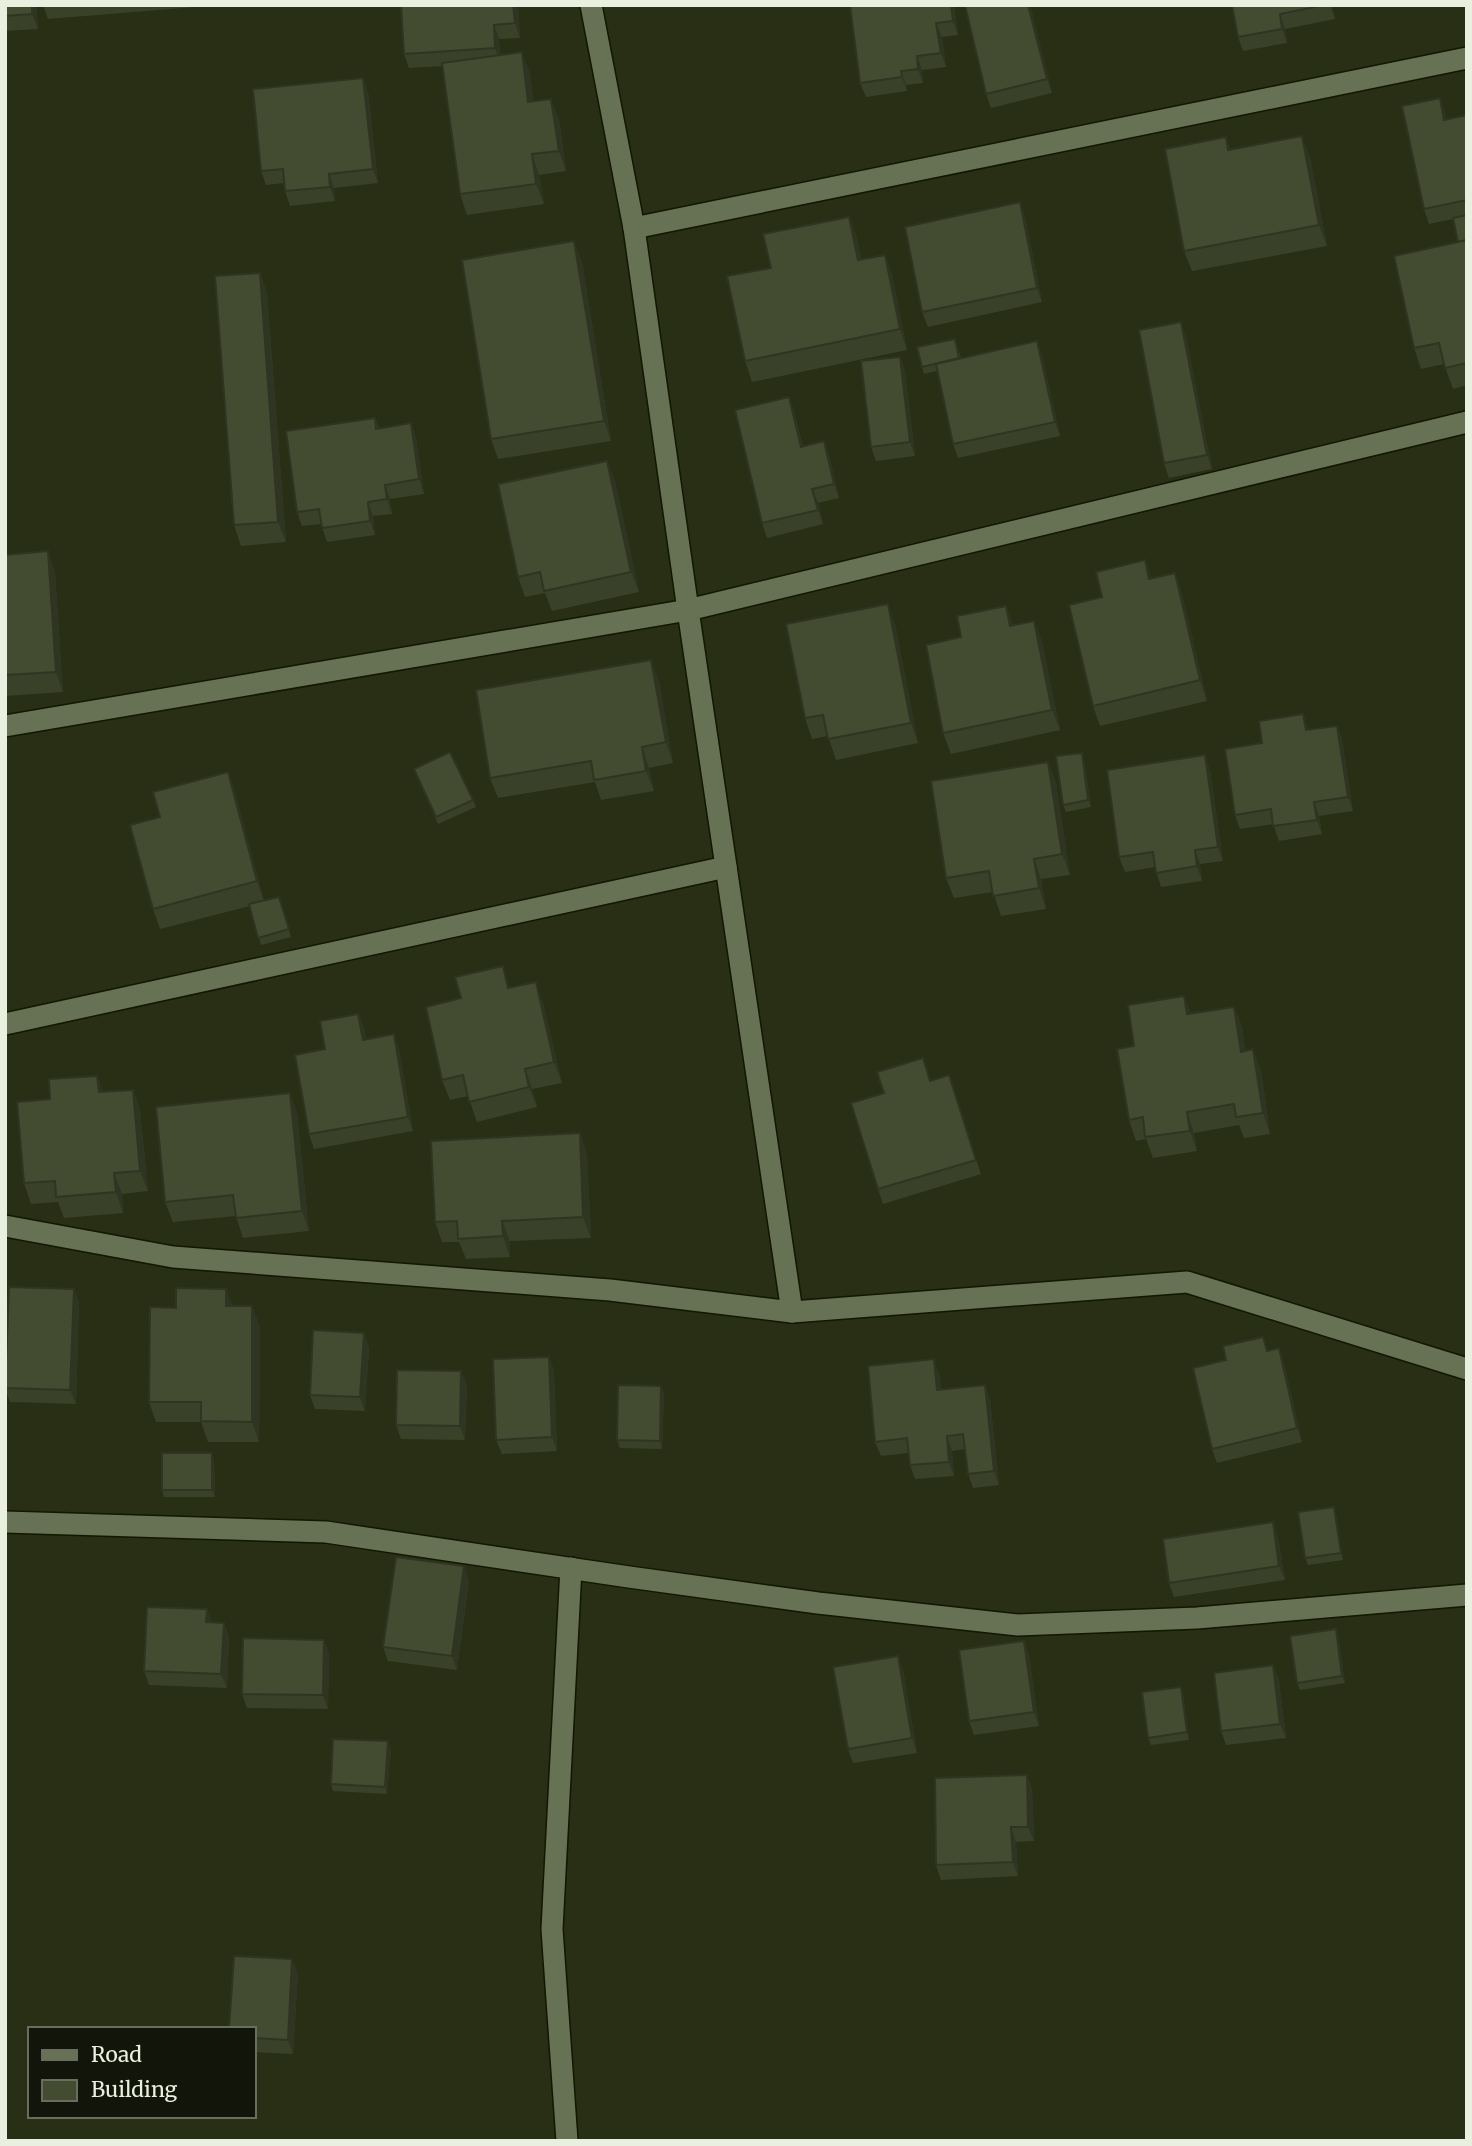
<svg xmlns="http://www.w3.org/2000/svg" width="1472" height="2146" font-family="Merriweather,serif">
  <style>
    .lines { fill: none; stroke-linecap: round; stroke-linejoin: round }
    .minor-casing { stroke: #111700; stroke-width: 24 }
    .minor { stroke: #677153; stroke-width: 21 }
    .wall { fill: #3a4129 }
    .shaded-wall { fill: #2f3522 }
    .building { fill: #434c30; stroke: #2f3522; stroke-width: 2 }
  </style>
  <rect width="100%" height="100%" fill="#282f14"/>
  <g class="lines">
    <defs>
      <g id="minor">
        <path d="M591,5L634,228L688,610L792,1312"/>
        <path d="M634,228L1467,58"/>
        <path d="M5,726L688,610L1467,422"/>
        <path d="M5,1024L726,867"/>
        <path d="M5,1226L173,1257L610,1290L792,1312L1187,1282L1467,1369"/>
        <path d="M5,1522L326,1532L629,1577L818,1603L1018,1625L1197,1618L1467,1595"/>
        <path d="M567,2141L552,1929L571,1568"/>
      </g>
    </defs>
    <!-- minor casing -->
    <use href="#minor" class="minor-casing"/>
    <!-- minor -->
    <use href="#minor" class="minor"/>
  </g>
  <!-- wall -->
  <g class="wall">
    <path d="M5,5H36L38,29L5,31Z"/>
    <path d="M43,5H194L195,7L48,19Z"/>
    <path d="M518,5L520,38L499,39L500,55L530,73L533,101L559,119L566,171L539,175L544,204L467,215L460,194L443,66L409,68L404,54Z"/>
    <path d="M850,5H954L958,35L942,37L946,67L922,70L923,83L906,85L907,91L866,97L860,83Z"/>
    <path d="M965,5H1030L1052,93L991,108L986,94Z"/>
    <path d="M1232,5H1332L1335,19L1285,29L1287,43L1243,51L1238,37Z"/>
    <path d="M368,92L378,183L334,188L335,201L290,206L285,191L284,183L266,185L261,171Z"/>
    <path d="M1445,112L1446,119L1467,115V385L1453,389L1444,364L1421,369L1414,348L1458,242L1453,219L1429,224L1424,209Z"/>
    <path d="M1226,137L1230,150L1310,157L1327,246L1192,271L1184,251Z"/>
    <path d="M849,217L857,238L861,259L885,255L892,275L907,350L752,382L745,361L771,268Z"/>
    <path d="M1025,217L1042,302L928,327L922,312Z"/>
    <path d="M582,262L611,441L498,459L491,439Z"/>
    <path d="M260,273L267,293L286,542L241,546L234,525Z"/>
    <path d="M1186,336L1212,469L1169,478L1164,463Z"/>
    <path d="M955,339L961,358L1042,356L1060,436L958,458L953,444L937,371L924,374L922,367Z"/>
    <path d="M900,357L905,371L915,456L876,461L871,447Z"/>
    <path d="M789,397L794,411L803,447L824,441L829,455L839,498L818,503L823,524L767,538L762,523Z"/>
    <path d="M375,418L379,429L411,423L416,438L424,494L390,499L392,514L373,516L375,535L327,542L321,524L302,526L297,512Z"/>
    <path d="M607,461L615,481L639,592L552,611L545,593L525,597L518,577Z"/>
    <path d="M5,555L55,572L63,692L5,696Z"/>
    <path d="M1175,573L1182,594L1207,701L1100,726L1093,706L1102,597L1152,579Z"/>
    <path d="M1006,606L1013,626L1034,621L1042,642L1060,730L951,754L943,733L961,637Z"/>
    <path d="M895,624L918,743L836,760L828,736L812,739L805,718Z"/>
    <path d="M659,681L673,763L649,768L654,791L601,800L595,782L498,798L490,778Z"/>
    <path d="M1337,726L1342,740L1353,811L1319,816L1322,834L1279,841L1273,824L1240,829L1235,815L1262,743L1309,730Z"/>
    <path d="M1082,753L1084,760L1091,807L1066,812L1063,805Z"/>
    <path d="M1048,762L1056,783L1070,875L1041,879L1046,909L1001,916L993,892L954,898L946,878Z"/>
    <path d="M414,769L473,800L476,807L438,824Z"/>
    <path d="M1210,770L1223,861L1200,864L1202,881L1161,887L1155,867L1125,872L1119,857Z"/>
    <path d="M228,772L235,792L264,901L279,897L291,937L261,945L250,906L160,929L153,909L160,817Z"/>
    <path d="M510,987L543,1003L562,1083L532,1089L537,1107L477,1122L468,1096L450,1100L442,1080Z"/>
    <path d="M1234,1007L1242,1027L1245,1051L1261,1070L1270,1134L1244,1138L1239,1125L1194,1133L1197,1151L1153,1158L1146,1139L1136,1141L1129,1120L1134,1046L1191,1014Z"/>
    <path d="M358,1014L364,1028L366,1039L399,1049L413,1131L314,1149L309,1134L325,1049Z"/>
    <path d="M949,1075L981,1174L883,1204L878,1189L931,1081Z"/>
    <path d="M133,1090L140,1110L148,1191L122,1194L123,1213L64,1218L58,1202L31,1204L24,1183L103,1092Z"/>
    <path d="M290,1093L297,1113L309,1231L243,1238L236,1216L173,1222L165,1202Z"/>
    <path d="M587,1154L591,1238L510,1241V1257L466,1259L459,1242H442L435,1222Z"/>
    <path d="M74,1289L79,1304L76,1404L10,1402L5,1388L7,1329L5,1352V1310L8,1316Z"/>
    <path d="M226,1289L232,1306H252L260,1327L259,1442H208L201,1422H156L149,1402L176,1308Z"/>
    <path d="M1263,1337L1268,1351L1284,1363L1302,1442L1217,1463L1212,1449L1226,1360Z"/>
    <path d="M369,1347L365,1411L315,1409L310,1395Z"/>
    <path d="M549,1357L554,1371L557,1451L502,1454L496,1440Z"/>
    <path d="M939,1373L941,1390L990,1399L999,1485L973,1488L968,1474L965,1449L952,1451L954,1476L915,1479L910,1465L909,1453L881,1456L875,1442Z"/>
    <path d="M467,1385L465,1440L401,1439L396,1425Z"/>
    <path d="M664,1393L662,1449L620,1448L617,1440Z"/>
    <path d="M214,1460L215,1497H164L162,1490Z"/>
    <path d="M1334,1507L1336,1514L1343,1560L1308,1565L1305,1558Z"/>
    <path d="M1278,1537L1285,1580L1174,1597L1169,1583Z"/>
    <path d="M469,1580L457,1670L388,1661L383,1647Z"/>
    <path d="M212,1622L224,1623L229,1637L227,1688L149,1685L144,1671Z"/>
    <path d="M1338,1636L1345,1683L1300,1690L1297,1683Z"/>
    <path d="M324,1640L329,1654L328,1709L247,1708L242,1694Z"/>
    <path d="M1029,1655L1039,1726L974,1735L969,1721Z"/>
    <path d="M1273,1665L1279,1680L1286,1738L1226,1745L1221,1731Z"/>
    <path d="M903,1670L917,1753L853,1763L848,1749Z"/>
    <path d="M1183,1694L1189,1740L1151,1745L1148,1738Z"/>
    <path d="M391,1749L387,1794L333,1791L331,1784Z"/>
    <path d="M1027,1775L1032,1789L1034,1841L1016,1842L1018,1876L941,1880L936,1865Z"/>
    <path d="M298,1973L293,2054L254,2052V2029Z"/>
  </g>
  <!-- shaded-wall -->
  <g class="shaded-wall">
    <path d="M32,5H36L38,29L32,14Z"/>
    <path d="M513,5H518L520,38L515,23Z"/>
    <path d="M951,5H954L958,35L953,21Z"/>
    <path d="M1028,5H1030L1052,93L1047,79Z"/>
    <path d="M1330,5H1332L1335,19Z"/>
    <path d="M1280,14L1285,29L1287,43L1282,29Z"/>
    <path d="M936,23L942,37L946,67L941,53Z"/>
    <path d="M494,25L499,39L500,62L495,48Z"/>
    <path d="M522,52L530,73L536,123L528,102Z"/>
    <path d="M917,56L922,70L923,83L918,69Z"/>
    <path d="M901,71L906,85L907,91L902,77Z"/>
    <path d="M363,78L368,92L378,183L373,169Z"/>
    <path d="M1440,98L1445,112L1449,134L1444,120Z"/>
    <path d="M551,99L559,119L566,171L559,151Z"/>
    <path d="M1302,136L1310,157L1327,246L1319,225Z"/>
    <path d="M532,154L539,175L544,204L536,184Z"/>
    <path d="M329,174L334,188L335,201L330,187Z"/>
    <path d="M1020,202L1025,217L1042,302L1037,288Z"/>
    <path d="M849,217L857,238L866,280L858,260Z"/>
    <path d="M574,241L582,262L611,441L604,421Z"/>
    <path d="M885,255L892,275L907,350L900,329Z"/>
    <path d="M260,273L267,293L286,542L278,522Z"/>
    <path d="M1181,322L1186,336L1212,469L1207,455Z"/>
    <path d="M1037,341L1042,356L1060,436L1055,422Z"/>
    <path d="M900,357L905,371L915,456L910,442Z"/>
    <path d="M789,397L794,411L806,461L801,447Z"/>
    <path d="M411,423L416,438L424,494L419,479Z"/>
    <path d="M824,441L829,455L839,498L834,484Z"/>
    <path d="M607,461L615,481L639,592L631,572Z"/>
    <path d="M385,485L390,499L392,514L387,499Z"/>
    <path d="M812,489L818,503L823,524L818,510Z"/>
    <path d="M368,502L373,516L375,535L370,521Z"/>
    <path d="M48,551L55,572L63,692L56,672Z"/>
    <path d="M1145,560L1153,581L1149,579Z"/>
    <path d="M1175,573L1182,594L1207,701L1200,680Z"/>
    <path d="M888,604L895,624L918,743L911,723Z"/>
    <path d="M1006,606L1013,626H1010Z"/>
    <path d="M1034,621L1042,642L1060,730L1052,710Z"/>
    <path d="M651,660L659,681L673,763L666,742Z"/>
    <path d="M1303,714L1308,728L1311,745L1306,730Z"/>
    <path d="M1337,726L1342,740L1353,811L1348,797Z"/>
    <path d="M642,747L649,768L654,791L646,771Z"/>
    <path d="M1082,753L1084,760L1091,807L1088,800Z"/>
    <path d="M1205,755L1210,770L1223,861L1218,847Z"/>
    <path d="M1048,762L1056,783L1070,875L1062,854Z"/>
    <path d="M228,772L235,792L264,902L257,881Z"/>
    <path d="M1314,802L1319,816L1322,834L1317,820Z"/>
    <path d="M1195,850L1200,864L1202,881L1197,866Z"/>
    <path d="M1034,859L1041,879L1046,909L1039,888Z"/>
    <path d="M536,982L543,1003L562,1083L554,1062Z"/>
    <path d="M1184,996L1192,1016L1187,1014Z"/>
    <path d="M1234,1007L1242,1027L1249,1072L1241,1052Z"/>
    <path d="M358,1014L364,1028L369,1054L363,1040Z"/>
    <path d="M394,1034L399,1049L413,1131L408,1117Z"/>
    <path d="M1253,1049L1261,1070L1270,1134L1263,1113Z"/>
    <path d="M525,1069L532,1089L537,1107L529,1087Z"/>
    <path d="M949,1075L954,1089L981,1174L976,1160Z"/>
    <path d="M97,1076L105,1096L99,1092Z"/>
    <path d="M133,1090L140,1110L148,1191L140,1171Z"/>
    <path d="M290,1093L297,1113L309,1231L302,1211Z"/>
    <path d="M1187,1112L1194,1133L1197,1151L1190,1131Z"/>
    <path d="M580,1133L587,1154L591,1238L583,1217Z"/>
    <path d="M114,1173L122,1194L123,1213L116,1192Z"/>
    <path d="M502,1221L510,1241V1257L503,1236Z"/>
    <path d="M74,1289L79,1304L76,1404L70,1390Z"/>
    <path d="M226,1289L234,1309L226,1306Z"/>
    <path d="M252,1306L260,1327L259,1442L252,1422Z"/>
    <path d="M6,1310L8,1317L5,1352V1315Z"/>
    <path d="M364,1333L369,1347L365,1411L360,1397Z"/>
    <path d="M1279,1348L1284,1363L1302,1442L1297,1428Z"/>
    <path d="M549,1357L554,1371L557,1451L552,1437Z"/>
    <path d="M934,1359L939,1373L942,1405L937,1390Z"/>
    <path d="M461,1371L467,1385L465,1440L460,1426Z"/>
    <path d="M985,1385L990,1399L999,1485L994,1471Z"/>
    <path d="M661,1386L664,1393L662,1449L660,1441Z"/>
    <path d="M947,1436L952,1451L954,1476L949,1462Z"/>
    <path d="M212,1453L214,1460L215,1497L212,1490Z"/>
    <path d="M1334,1507L1336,1514L1343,1560L1341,1553Z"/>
    <path d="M1273,1522L1278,1537L1285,1580L1279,1566Z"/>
    <path d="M464,1566L469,1580L457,1670L452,1656Z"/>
    <path d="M207,1609L212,1623L206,1622Z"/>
    <path d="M224,1623L229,1637L227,1688L221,1674Z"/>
    <path d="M1336,1629L1338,1636L1345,1683L1342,1676Z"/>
    <path d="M324,1640L329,1654L328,1709L323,1695Z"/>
    <path d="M1024,1641L1029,1655L1039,1726L1034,1712Z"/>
    <path d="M898,1656L903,1670L917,1753L912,1738Z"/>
    <path d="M1273,1665L1279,1680L1286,1738L1280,1724Z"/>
    <path d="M1181,1687L1183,1694L1189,1740L1187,1732Z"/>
    <path d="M388,1741L391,1749L387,1794L385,1787Z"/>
    <path d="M1027,1775L1032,1789L1034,1841L1028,1827Z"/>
    <path d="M1011,1827L1016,1842L1018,1876L1013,1862Z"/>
    <path d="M292,1959L298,1973L293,2054L288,2040Z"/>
  </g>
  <!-- building -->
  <g class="building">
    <path d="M5,5H32V14L5,16Z"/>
    <path d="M401,5H513L515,23L494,25L495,48L404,54Z"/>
    <path d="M850,5H951L953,21L936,23L941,53L917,56L918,69L901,71L902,77L860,83Z"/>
    <path d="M965,5H1028L1047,79L986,94Z"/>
    <path d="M1232,5H1325L1280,14L1282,29L1238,37Z"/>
    <path d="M522,52L528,102L551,99L559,151L532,154L536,184L460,194L442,63Z"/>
    <path d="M363,78L373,169L329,174L330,187L285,191L283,169L261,171L253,89Z"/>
    <path d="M1440,98L1444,120L1467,115V200L1424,209L1402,106Z"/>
    <path d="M1302,136L1319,225L1184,251L1165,149L1226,137L1228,150Z"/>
    <path d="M1020,202L1037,288L922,312L905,227Z"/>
    <path d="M1467,215V240L1458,242L1453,218Z"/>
    <path d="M849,217L858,260L885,255L900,329L745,361L727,276L771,268L763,234Z"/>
    <path d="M1467,240V363L1445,368L1439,343L1414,348L1394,256Z"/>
    <path d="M574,241L604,421L491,439L462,260Z"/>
    <path d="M260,273L278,522L234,525L215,276Z"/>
    <path d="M1181,322L1207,455L1164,463L1139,330Z"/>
    <path d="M955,339L959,358L922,367L917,347Z"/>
    <path d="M1037,341L1055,422L953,444L936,364Z"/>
    <path d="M900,357L910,442L871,447L861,361Z"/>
    <path d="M789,397L801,447L824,441L834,484L812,489L818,510L762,523L735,410Z"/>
    <path d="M375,418L376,429L411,423L419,479L385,485L387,499L368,502L370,521L322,528L319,509L297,512L286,431Z"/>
    <path d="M607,461L631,572L544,591L540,572L518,577L498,484Z"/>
    <path d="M48,551L56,672L5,675V555Z"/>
    <path d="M1145,560L1149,579L1175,573L1200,680L1093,706L1069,605L1102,597L1096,572Z"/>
    <path d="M888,604L911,723L828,739L823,715L805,718L786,624Z"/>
    <path d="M1006,606L1010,626L1034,621L1052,710L943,733L926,645L961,637L957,616Z"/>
    <path d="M651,660L666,742L642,747L646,771L594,780L591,761L490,778L476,690Z"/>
    <path d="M1303,714L1306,730L1337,726L1348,797L1314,802L1317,820L1273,826L1271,809L1235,815L1225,749L1262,743L1259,721Z"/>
    <path d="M450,752L473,800L436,817L414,769Z"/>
    <path d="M1082,753L1088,800L1063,805L1056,756Z"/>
    <path d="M1205,755L1218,847L1195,850L1197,866L1156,873L1153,852L1119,857L1107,770Z"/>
    <path d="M1048,762L1062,854L1034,859L1039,888L993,896L989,871L946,878L931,781Z"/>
    <path d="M228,772L257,881L153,909L130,825L160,817L153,792Z"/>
    <path d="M279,897L289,929L258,938L249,904Z"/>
    <path d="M503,966L508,988L536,982L554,1062L525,1069L529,1087L469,1102L463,1075L442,1080L426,1007L461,998L455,977Z"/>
    <path d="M1184,996L1187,1014L1234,1007L1241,1052L1253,1049L1263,1113L1236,1117L1234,1104L1187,1112L1190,1131L1145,1137L1143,1117L1129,1120L1117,1049L1134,1046L1128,1005Z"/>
    <path d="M358,1014L363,1040L394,1034L408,1117L309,1134L295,1055L325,1049L320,1021Z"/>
    <path d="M923,1058L930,1081L949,1075L976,1160L878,1189L851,1103L884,1093L877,1072Z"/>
    <path d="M97,1076L99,1092L133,1090L140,1171L114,1173L116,1192L56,1197L55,1181L24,1183L17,1102L50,1099L49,1079Z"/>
    <path d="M290,1093L302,1211L236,1218L233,1195L165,1202L156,1107Z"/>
    <path d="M580,1133L583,1217L502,1221L503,1236L458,1239L457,1221L435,1222L431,1141Z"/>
    <path d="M9,1287L74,1289L70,1390L5,1388Z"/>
    <path d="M176,1288L226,1289V1306H252V1422L201,1421V1402H149L150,1307L176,1308Z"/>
    <path d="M313,1330L364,1333L360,1397L310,1395Z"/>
    <path d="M1263,1337L1267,1351L1279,1348L1297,1428L1212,1449L1193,1368L1226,1360L1223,1346Z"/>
    <path d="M549,1357L552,1437L496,1440L493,1359Z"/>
    <path d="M934,1359L937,1390L985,1385L994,1471L968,1474L963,1434L947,1436L949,1462L910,1465L907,1438L875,1442L868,1366Z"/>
    <path d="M397,1370L461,1371L460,1426L396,1425Z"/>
    <path d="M618,1385L661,1386L660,1441L617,1440Z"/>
    <rect x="162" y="1453" width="50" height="37"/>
    <path d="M1334,1507L1341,1553L1305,1558L1298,1512Z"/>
    <path d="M1273,1522L1279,1566L1169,1583L1163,1539Z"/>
    <path d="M396,1557L464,1566L452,1656L383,1647Z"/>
    <path d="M147,1607L207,1609L206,1622L224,1623L221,1674L144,1671Z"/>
    <path d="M1336,1629L1342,1676L1297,1683L1290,1636Z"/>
    <path d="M243,1638L324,1640L323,1695L242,1694Z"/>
    <path d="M1024,1641L1034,1712L969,1721L959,1650Z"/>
    <path d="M898,1656L912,1738L848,1749L833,1667Z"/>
    <path d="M1273,1665L1280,1724L1221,1731L1214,1673Z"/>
    <path d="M1181,1687L1187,1732L1148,1738L1142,1692Z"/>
    <path d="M333,1739L388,1741L385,1787L331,1784Z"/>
    <path d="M1027,1775L1028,1827H1011L1013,1862L936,1865L935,1778Z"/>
    <path d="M234,1956L292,1959L288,2040L254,2038V2029H229Z"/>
  </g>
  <!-- border -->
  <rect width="1472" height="2146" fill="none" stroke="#eaf0df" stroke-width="14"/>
  <!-- legend -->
  <rect x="28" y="2027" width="228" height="91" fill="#12160a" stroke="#686d5f" stroke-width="2"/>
  <rect x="42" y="2050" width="35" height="10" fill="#677153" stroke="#686d5f" stroke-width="2"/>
  <text x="91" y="2062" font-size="21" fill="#eaf0df">Road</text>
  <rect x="42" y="2080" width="35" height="21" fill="#434c30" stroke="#686d5f" stroke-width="2"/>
  <text x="91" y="2097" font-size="21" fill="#eaf0df">Building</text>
</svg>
